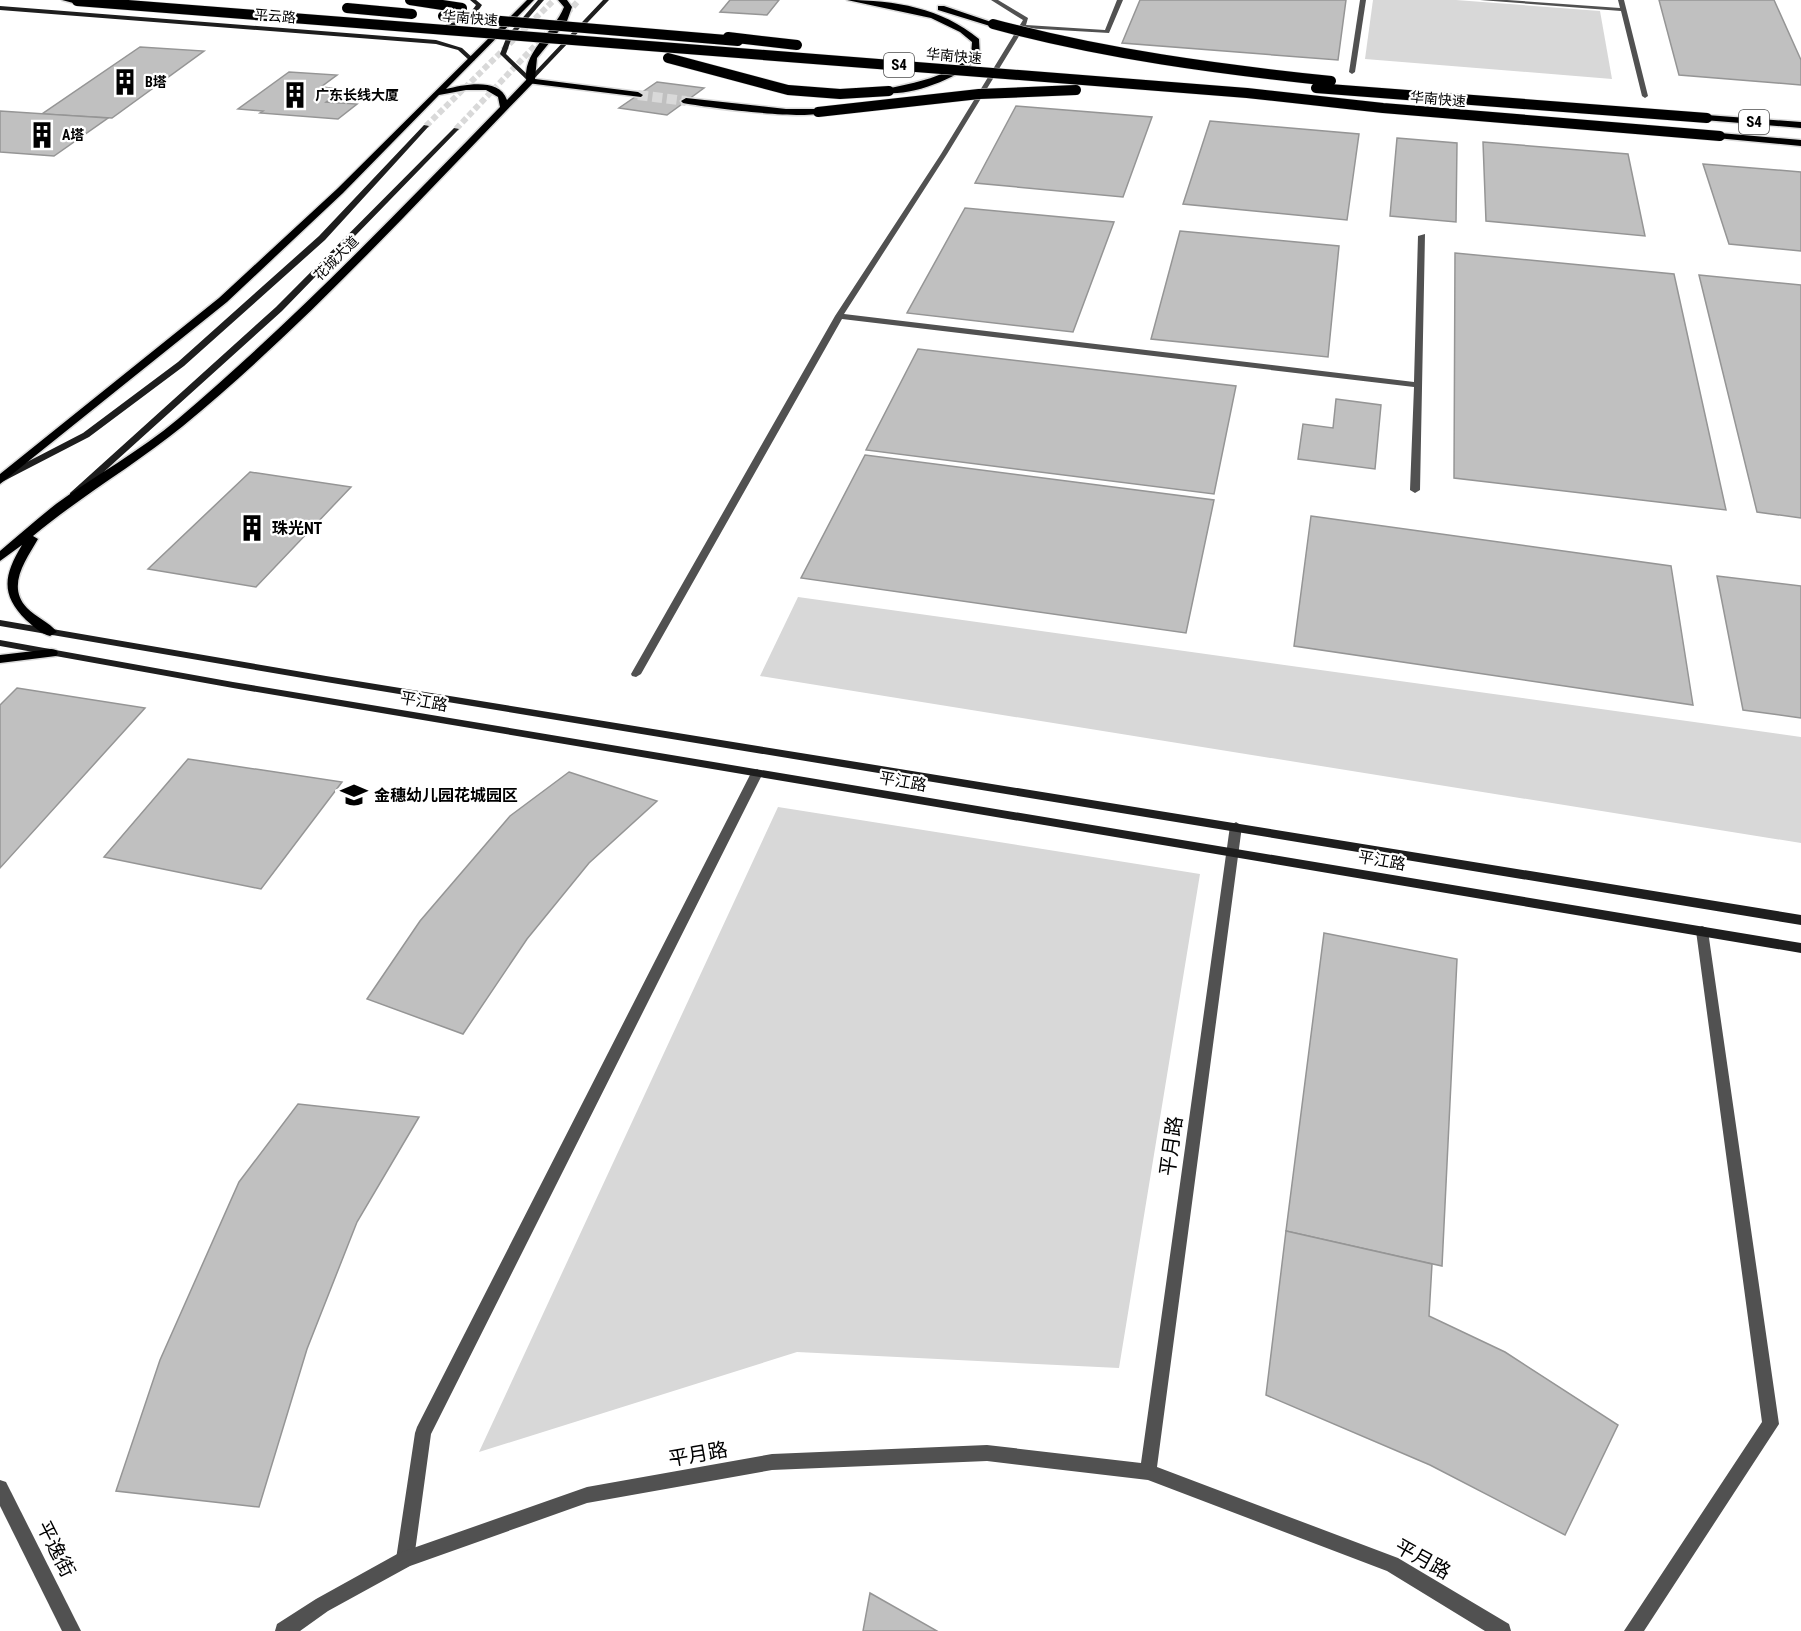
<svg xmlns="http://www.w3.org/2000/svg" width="1801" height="1631" font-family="'Roboto Condensed','Noto Sans SC',sans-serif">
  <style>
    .green { fill: #d8d8d8 }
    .building { fill: #c0c0c0; stroke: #959595; stroke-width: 1.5 }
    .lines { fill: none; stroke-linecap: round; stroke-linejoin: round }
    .secondary-tunnel { stroke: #d9d9d9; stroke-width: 6; stroke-dasharray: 6 3; stroke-linecap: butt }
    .highway-tunnel { stroke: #d9d9d9; stroke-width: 10; stroke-dasharray: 10 4.5; stroke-linecap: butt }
    .primary-casing { stroke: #dbdbdb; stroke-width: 3 }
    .highway-casing { stroke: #dbdbdb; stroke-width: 3 }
    .lane { fill: #515151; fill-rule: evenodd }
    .street { fill: #515151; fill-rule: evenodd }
    .secondary { fill: #1e1e1e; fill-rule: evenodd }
    .primary { fill: #000; fill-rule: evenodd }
    .highway { fill: #000; fill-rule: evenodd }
    .highway-bridge-casing { stroke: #dbdbdb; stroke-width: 11; stroke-linecap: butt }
    .highway-bridge { stroke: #000; stroke-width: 10 }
    .labels { text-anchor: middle; stroke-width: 4.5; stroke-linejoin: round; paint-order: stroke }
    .far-street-label { font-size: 14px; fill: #000; stroke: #fff }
    .far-poi-label { font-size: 14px; font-weight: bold; fill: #000; stroke: #fff; text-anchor: start }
    .shield { fill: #fff; stroke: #4c4c4c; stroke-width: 1.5 }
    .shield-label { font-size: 15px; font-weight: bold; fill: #000 }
    .poi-label { font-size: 16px; font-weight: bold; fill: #000; stroke: #fff; text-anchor: start }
    .street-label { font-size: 16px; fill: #000; stroke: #fff }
    .near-street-label { font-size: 20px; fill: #000; stroke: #fff }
  </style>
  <rect width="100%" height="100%" fill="#fff"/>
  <!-- green -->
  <g class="green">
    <path d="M1373,0H1456L1600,11L1612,79L1365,59Z"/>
    <path d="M798,597L1801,737V843L760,676Z"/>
    <path d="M778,807L1200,874L1119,1368L797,1352L479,1452Z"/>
  </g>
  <!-- building -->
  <g class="building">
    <path d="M730,0H779L767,15L720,12Z"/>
    <path d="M1140,0H1346L1338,60L1122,43Z"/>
    <path d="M1659,0H1774L1801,60V85L1679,75Z"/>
    <path d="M140,47L204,51L112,118L42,114Z"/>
    <path d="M289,72L337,75L321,87L342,89L326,102L357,104L338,119L260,113L263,111L238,109Z"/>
    <path d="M657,82L704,88L667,115L619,108Z"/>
    <path d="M1016,106L1152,117L1123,197L975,183Z"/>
    <path d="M0,111L108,118L54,156L0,152Z"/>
    <path d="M1210,121L1359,134L1347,220L1183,204Z"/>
    <path d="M1397,138L1457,143L1456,222L1390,216Z"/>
    <path d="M1483,142L1628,154L1645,236L1486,221Z"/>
    <path d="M1703,164L1801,172V251L1729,244Z"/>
    <path d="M965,208L1114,222L1073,332L907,313Z"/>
    <path d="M1180,231L1339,246L1328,357L1151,339Z"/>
    <path d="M1455,253L1674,274L1726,510L1454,478Z"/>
    <path d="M1699,275L1801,285V518L1757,512Z"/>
    <path d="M918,349L1236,386L1214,494L866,450Z"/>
    <path d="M1336,399L1381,405L1375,469L1298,459L1303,424L1333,428Z"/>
    <path d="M865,455L1214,500L1186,633L801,578Z"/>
    <path d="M250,472L351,487L256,587L148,569Z"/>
    <path d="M1311,516L1671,566L1693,705L1294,646Z"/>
    <path d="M1717,576L1801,586V718L1743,710Z"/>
    <path d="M17,688L145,708L0,868V705Z"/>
    <path d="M188,759L342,782L261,889L104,857Z"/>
    <path d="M569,772L657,801L589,863L527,939L463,1034L367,999L420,921L510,816Z"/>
    <path d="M1324,933L1457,959L1442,1266L1286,1231Z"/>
    <path d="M298,1104L419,1117L357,1222L307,1349L259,1507L116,1491L160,1360L239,1182Z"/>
    <path d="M1286,1231L1432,1264L1429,1316L1505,1352L1618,1425L1565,1535L1430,1465L1266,1395Z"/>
    <path d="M870,1593L937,1631H863Z"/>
  </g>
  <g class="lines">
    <!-- secondary-tunnel -->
    <g class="secondary-tunnel">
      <path d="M561,20L579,0"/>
      <path d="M426,126L554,0"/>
      <path d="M456,129L548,32"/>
    </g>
    <!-- highway-tunnel -->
    <path class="highway-tunnel" d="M638,95L686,101"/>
    <defs>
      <g id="primary">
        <path d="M527,0H534L446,89C464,85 499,77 507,100L527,79H533V83C419,200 309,322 183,426C135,465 81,496 33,536L38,539C26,560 6,586 27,608C36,617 49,622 57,632L50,636C41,634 33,626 26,620C0,594 4,575 22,545L0,561V551C19,535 37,519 56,504C96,475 140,451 178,419C292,322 396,214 500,107L498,97L486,90H466L439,95L343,193L227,302L0,484V474L219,298L337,189Z"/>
        <path d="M51,649L56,650L58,653L56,656L0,663V655Z"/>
      </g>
      <g id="highway">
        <path d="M62,0H81V1L77,4Z"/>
        <path d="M558,0H567L572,7L567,21L537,58L535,79L638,92L643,95L641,97L527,83C520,53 554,33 564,7Z"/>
        <path d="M847,0C894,0 942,8 979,39L980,57C961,77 913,96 886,93V89C917,82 945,78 971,56L972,42L960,32L931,18Z"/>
        <path d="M938,6H944L997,24L990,26L938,10Z"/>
        <path d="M686,98L786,109H818L823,112C810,121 703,107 683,103L681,101Z"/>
        <path d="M1707,115L1801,122V128L1704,120L1702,118Z"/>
        <path d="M1720,133L1801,140V146L1716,138L1715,136Z"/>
      </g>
    </defs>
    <!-- primary casing -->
    <use href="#primary" class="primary-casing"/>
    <!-- highway casing -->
    <use href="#highway" class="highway-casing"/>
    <!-- lane -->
    <g class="lane">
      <path d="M991,0H998L1028,18L1026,25L1105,30L1117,0H1123L1109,33L1024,28L947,154L844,314L1414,382L1418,236L1425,234L1420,490L1415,493L1410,490L1414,387L842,319L641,674L636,677L632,676L631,674L835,316L941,154L1023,20Z"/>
      <path d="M1360,0H1366L1355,72L1352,74L1349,72Z"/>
      <path d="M1480,0H1507L1620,8L1618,0H1624L1648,96L1645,98L1642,96L1621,11Z"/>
      <path d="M757,769L763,773L431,1434L414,1559L411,1565L405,1568L399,1565L396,1559L415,1433L417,1427L751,773Z"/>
      <path d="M1702,926L1707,928L1708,931L1779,1424L1644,1631H1624L1762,1422L1696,931L1697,928Z"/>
    </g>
    <!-- street -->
    <g class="street">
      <path d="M1236,822L1242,826L1157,1467L1398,1558L1509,1624L1511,1631H1485L1387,1571L1148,1480L987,1461L772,1470L587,1503L410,1566L328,1611L300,1631H275L277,1624L316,1599L399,1553L587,1487L772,1454L987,1445L1141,1463L1230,826Z"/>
      <path d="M0,1480L6,1482L81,1631H62L0,1506Z"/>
    </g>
    <!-- secondary -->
    <g class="secondary">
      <path d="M470,0H476L482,5C472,21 453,30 434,30V28C450,24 466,20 476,5Z"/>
      <path d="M538,0H544L512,37L506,54L530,77L603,0H609L530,83L500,54L507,36Z"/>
      <path d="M0,6L436,40L462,48L475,60L470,61L458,50L436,44L0,10Z"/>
      <path d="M424,125L429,126L325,240L184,366L89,437L0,483V476L83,433L178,362L319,236Z"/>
      <path d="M454,128L459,129L282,311L76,497H70V493L276,307Z"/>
      <path d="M0,620L326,676L1801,915V925L326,682L0,626Z"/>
      <path d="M0,640L233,682L1801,943V953L233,688L0,646Z"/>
    </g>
    <!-- primary -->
    <use href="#primary" class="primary"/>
    <!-- highway -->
    <use href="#highway" class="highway"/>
    <defs>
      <g id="highway-bridge">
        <path d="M410,0L462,8"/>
        <path d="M77,1L1247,93L1383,108L1720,136"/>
        <path d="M347,8L412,14"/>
        <path d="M443,16L738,41"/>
        <path d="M993,24C1104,54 1217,69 1331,81"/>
        <path d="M728,37L797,45"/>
        <path d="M668,58L788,90L840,94L889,91"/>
        <path d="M1316,88L1707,118"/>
        <path d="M818,112L979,94L1076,90"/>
      </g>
    </defs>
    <!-- highway-bridge casing -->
    <use href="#highway-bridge" class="highway-bridge-casing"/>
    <!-- highway-bridge -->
    <use href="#highway-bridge" class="highway-bridge"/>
  </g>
  <!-- icons -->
  <defs>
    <symbol id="building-bare" viewBox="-9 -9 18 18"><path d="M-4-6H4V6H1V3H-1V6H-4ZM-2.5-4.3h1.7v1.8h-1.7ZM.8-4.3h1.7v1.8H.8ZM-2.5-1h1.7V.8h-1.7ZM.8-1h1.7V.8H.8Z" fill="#000" stroke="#fff" stroke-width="2.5" paint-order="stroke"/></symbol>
    <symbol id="school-bare" viewBox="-9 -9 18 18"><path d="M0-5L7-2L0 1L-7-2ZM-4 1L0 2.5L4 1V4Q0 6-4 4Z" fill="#000" stroke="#fff" stroke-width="2.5" paint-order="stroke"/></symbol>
  </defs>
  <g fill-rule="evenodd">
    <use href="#building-bare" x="106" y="63" width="38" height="38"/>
    <use href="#building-bare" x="276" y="76" width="38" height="38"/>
    <use href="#building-bare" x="23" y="116" width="38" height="38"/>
    <use href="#building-bare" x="233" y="509" width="38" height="38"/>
    <use href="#school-bare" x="335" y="776" width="38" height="38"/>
  </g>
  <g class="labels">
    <!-- far-street labels -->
    <g class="far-street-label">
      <text transform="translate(275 16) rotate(5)" y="5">平云路</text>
      <text transform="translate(470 18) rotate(5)" y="5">华南快速</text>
      <text transform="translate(954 56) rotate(5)" y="5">华南快速</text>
      <text transform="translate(1438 99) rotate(5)" y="5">华南快速</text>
      <text transform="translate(336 258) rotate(-45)" y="5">花城大道</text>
    </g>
    <!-- far-poi labels -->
    <g class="far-poi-label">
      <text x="145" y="87">B塔</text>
      <text x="315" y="100">广东长线大厦</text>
      <text x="62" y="140">A塔</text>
    </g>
    <!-- shield labels -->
    <g class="shield">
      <rect x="884" y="53" width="30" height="24" rx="4.5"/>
      <rect x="1739" y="110" width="30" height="24" rx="4.5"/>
    </g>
    <g class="shield-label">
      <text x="899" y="70">S4</text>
      <text x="1754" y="127">S4</text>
    </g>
    <!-- poi labels -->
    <g class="poi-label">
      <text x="272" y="534">珠光NT</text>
      <text x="374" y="801">金穗幼儿园花城园区</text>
    </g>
    <!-- street labels -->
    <g class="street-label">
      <text transform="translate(424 701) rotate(10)" y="6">平江路</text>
      <text transform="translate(903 781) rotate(10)" y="6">平江路</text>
      <text transform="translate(1382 860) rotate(10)" y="6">平江路</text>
    </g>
    <!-- near-street labels -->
    <g class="near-street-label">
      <text transform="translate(1171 1146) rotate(-82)" y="7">平月路</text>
      <text transform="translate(698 1454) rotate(-10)" y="7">平月路</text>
      <text transform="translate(56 1549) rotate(63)" y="7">平逸街</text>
      <text transform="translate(1423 1559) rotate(29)" y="7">平月路</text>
    </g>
  </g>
</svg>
